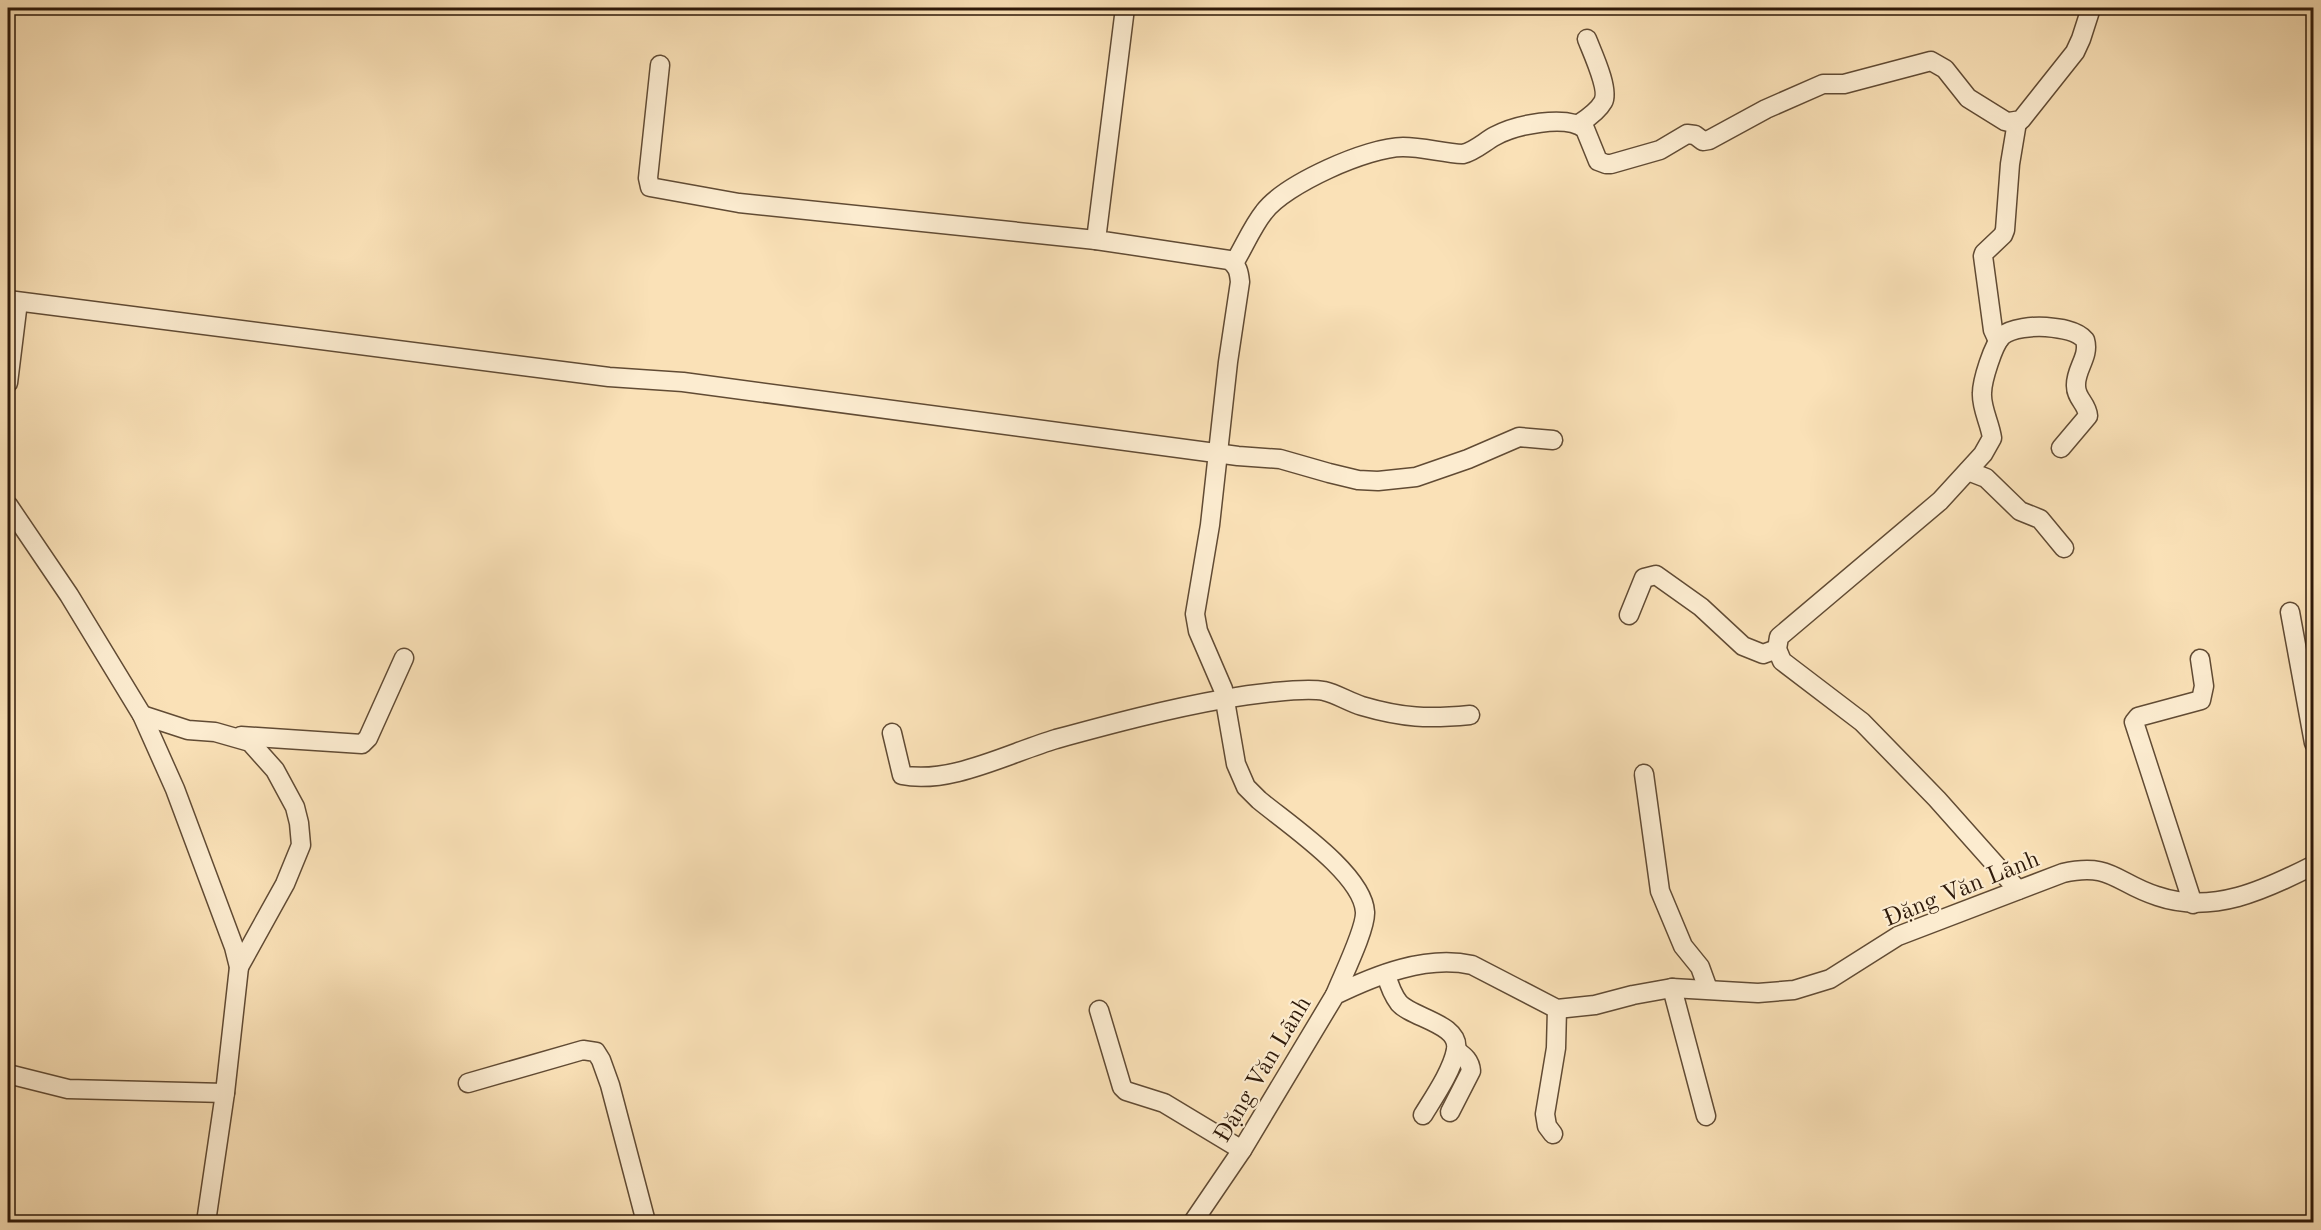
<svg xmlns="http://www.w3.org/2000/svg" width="2321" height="1230" font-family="'Old Standard TT',serif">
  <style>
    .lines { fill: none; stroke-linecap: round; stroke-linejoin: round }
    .minor-casing { stroke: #614b34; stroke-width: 21 }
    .minor { stroke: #fcecd0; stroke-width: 18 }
    .labels { text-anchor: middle; stroke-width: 4.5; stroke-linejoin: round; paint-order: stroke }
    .street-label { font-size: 24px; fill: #2e1909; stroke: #fcecd0 }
  </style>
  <rect width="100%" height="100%" fill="#fae1b7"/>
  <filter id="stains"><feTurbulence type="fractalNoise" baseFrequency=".00333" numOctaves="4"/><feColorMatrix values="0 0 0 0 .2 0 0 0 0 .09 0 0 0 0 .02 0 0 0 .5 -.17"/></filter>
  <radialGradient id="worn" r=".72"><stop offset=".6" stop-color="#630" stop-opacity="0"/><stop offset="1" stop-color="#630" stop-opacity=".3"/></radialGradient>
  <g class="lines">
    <defs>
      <g id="minor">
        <path d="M1125,8L1096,240L1229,260C1238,266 1239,272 1240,282L1228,362L1210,525L1195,614L1198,631L1223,689L1236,764L1246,787L1259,800C1288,824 1363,874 1365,912C1366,929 1342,977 1335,995"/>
        <path d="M660,65L648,178L650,187L739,203L1096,240"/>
        <path d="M1579,124C1588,118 1598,111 1603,102C1610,90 1592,52 1587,39"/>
        <path d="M1234,263C1244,247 1252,227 1264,212C1285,184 1368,147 1403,147C1423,147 1443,153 1463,154C1475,151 1484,142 1495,136C1515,125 1566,114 1585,129L1598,161L1606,164H1611L1660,150L1687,134L1695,135L1703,141L1709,140L1766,109L1823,84H1844L1931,61L1945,69L1968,98L2005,121L2009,122L2021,120L2075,52L2081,39L2091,8"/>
        <path d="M8,300L609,377L683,382L1238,456L1280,459L1329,473L1358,480L1378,481L1416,477L1468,459L1519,437L1553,440"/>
        <path d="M1998,341L1993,330L1983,256L1984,253L2003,235L2005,230L2010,164L2017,122"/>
        <path d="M8,383L18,302"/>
        <path d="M1968,471L1986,478L2020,511L2040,519L2064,548"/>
        <path d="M8,505L69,595L142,715L175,789L234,947L239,967L225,1093L206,1222"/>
        <path d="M2290,612L2314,743"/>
        <path d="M1629,615L1644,578L1656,575L1701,607L1743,646L1763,654L1777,649"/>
        <path d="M142,715L188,730L215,732L250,742L275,770L295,807L299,823L301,845L285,884L239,967"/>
        <path d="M892,733L902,775C949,785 1009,753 1056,739C1111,724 1167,709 1224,699C1246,695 1303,687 1324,691C1337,694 1349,702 1362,706C1403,718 1428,719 1470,715"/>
        <path d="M241,736L362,744L368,738L404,658"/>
        <path d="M1644,774L1660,891L1683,946L1700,967L1708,989"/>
        <path d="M2018,890L1937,799L1862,722L1782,661L1777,649L1779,637L1940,501L1983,454L1992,438C1990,423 1981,408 1982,393C1982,381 1993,345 2002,336C2011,328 2034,326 2046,327C2058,328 2077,330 2085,340C2090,357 2075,369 2076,386C2076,399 2087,403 2088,416L2061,448"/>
        <path d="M2193,904L2134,722L2138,717L2201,700L2204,686L2200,659"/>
        <path d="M1386,974C1389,985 1392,994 1399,1003C1412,1018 1461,1024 1456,1050C1452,1071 1434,1097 1423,1115"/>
        <path d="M1672,988L1706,1116"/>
        <path d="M1099,1010L1122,1087L1126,1091L1164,1103L1242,1150"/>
        <path d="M8,1074L68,1089L225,1093"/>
        <path d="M468,1083L583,1050L596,1052L601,1060L610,1085L646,1222"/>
        <path d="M1450,1112L1471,1071C1470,1060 1464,1056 1456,1050"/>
        <path d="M1553,1134L1547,1126L1545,1114L1556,1048L1557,1009"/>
        <path d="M1193,1222L1242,1150L1335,995C1376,975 1426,955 1472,965L1557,1009L1595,1005L1633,995L1672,988L1758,993L1794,990L1830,979L1898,936L2063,873C2111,862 2116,883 2157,896C2212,915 2265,890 2314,865"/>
      </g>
    </defs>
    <!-- minor casing -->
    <use href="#minor" class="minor-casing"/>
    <!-- minor -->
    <use href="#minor" class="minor"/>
  </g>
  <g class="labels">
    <!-- street labels -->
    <g class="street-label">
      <text transform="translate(1961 888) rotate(-22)" y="8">Đặng Văn Lãnh</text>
      <text transform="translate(1262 1069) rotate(-59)" y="8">Đặng Văn Lãnh</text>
    </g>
  </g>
  <!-- margin -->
  <rect width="2321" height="1230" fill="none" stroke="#fae1b7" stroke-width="30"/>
  <rect x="9" y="9" width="2303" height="1212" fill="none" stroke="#2e1909" stroke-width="3"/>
  <rect x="15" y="15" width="2291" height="1200" fill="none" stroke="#2e1909" stroke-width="1.5"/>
  <rect width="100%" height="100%" filter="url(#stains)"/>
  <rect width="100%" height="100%" fill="url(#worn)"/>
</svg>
